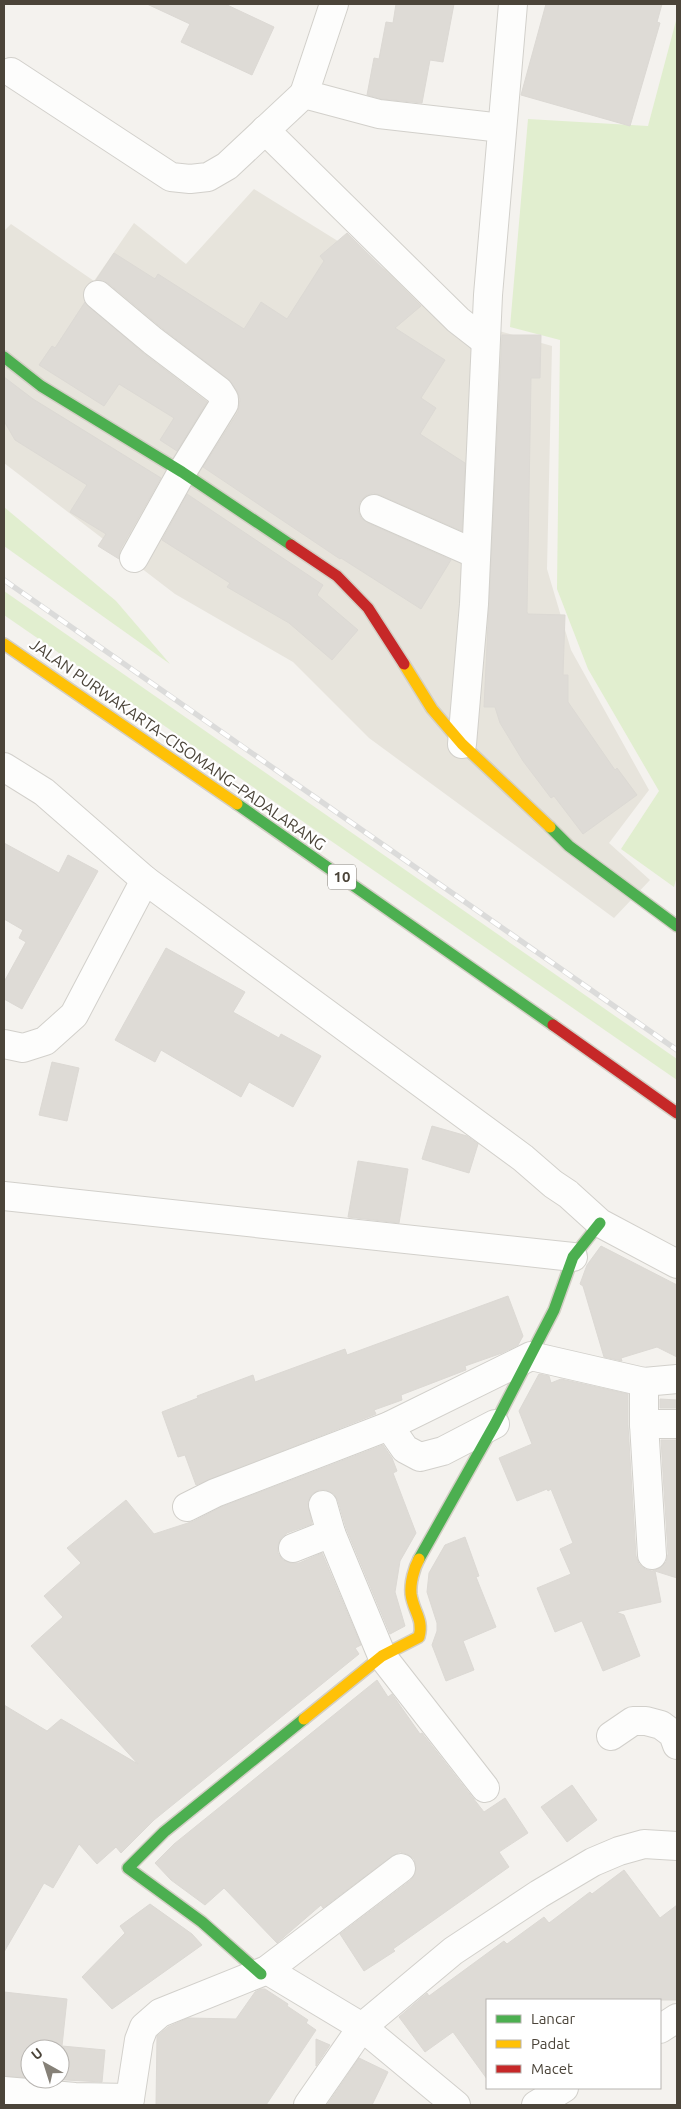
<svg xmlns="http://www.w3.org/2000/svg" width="681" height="2109" font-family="Ubuntu,sans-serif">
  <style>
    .residential { fill: #e7e4dc }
    .green { fill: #e1eecf }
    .building { fill: #dedbd6; stroke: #dcd9d4 }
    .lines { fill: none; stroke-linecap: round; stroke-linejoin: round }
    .street-casing { stroke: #d2d0cb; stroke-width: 30 }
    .fast-casing { stroke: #d3cfc5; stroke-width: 14 }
    .slow-casing { stroke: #d3cfc5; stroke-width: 14 }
    .jam-casing { stroke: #d3cfc5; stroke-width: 14 }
    .street { stroke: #fdfdfc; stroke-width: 28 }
    .fast { stroke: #4caf50; stroke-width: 11 }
    .slow { stroke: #ffc107; stroke-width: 11 }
    .jam { stroke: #c62828; stroke-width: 11 }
    .rail-casing { stroke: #dbdbda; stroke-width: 5.5 }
    .rail { stroke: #fff; stroke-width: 4; stroke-dasharray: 11; stroke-linecap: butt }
    .labels { text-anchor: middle; stroke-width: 4.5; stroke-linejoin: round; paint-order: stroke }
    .shield { fill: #fff; stroke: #817c74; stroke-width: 1 }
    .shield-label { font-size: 15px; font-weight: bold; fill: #4b4439 }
    .street-label { font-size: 16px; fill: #4b4439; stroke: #fff }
  </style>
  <rect width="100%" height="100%" fill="#f4f2ee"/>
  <!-- residential -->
  <path class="residential" d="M254,189L370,261L499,331L552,346L547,569L571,650L649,790L609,843L650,880L614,918L369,738L293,662L175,594L4,463V231L11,224L94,281L134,223L186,264Z"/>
  <!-- green -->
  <g class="green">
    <path d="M677,17V876L674,887L621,849L659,791L588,669L557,589L560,340L510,327L528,119L648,126Z"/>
    <path d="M4,507L116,601L170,664L4,546Z"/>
    <path d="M4,591L677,1059V1080L4,615Z"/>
  </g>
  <!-- building -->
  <g class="building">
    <path d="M147,4H225L274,27L252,75L181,42L190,24Z"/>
    <path d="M396,4H454L443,62L430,60L422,103L382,99L367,95L374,58L379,59L386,22L393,23Z"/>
    <path d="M546,4H662L657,22L660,23L630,126L521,95Z"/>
    <path d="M347,233L421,306L395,328L445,360L421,398L436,408L420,434L465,463L462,531L380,495L373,493L365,496L360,502L358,510L361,518L368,523L451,560L421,609L341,558L340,559L203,467L238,412L240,399L237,391L228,379L163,329L108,283L96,280L114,253L155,279L158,274L244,329L261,302L287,319L324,261L320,256Z"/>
    <path d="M85,302L143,353L207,402L177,451L160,440L174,418L119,384L104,406L39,365L52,346L55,348Z"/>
    <path d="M502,335H541L540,378H531L527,612L528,614L565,615L563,675H568V702L615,770L617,768L637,795L583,834L554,796L551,798L523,761L500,723L495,707H484Z"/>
    <path d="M4,377L33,399L161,478L120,550L119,559L98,546L106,534L70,512L87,485L15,440L4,421Z"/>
    <path d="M187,494L323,585L317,595L358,630L332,660L289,623L227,587L230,583L162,540Z"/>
    <path d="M4,843L59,873L68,855L98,871L22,1009L4,999V982L26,942L19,938L23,930L4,919Z"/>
    <path d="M166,948L245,992L233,1012L279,1038L281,1034L321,1056L293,1107L249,1082L241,1097L161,1050L155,1062L115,1040Z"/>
    <path d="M52,1062L79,1068L67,1121L39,1115Z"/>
    <path d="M432,1126L467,1136L478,1144L469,1173L422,1159Z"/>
    <path d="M358,1161L408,1169L399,1223L348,1217Z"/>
    <path d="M601,1246L677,1285V1357L657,1347L621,1358L622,1361L604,1357L583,1286L580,1284L587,1265Z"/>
    <path d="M508,1296L523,1336L518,1345L502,1353L465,1366L466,1370L401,1395L402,1400L374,1410L376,1414L196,1485L185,1455L178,1457L162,1412L198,1398L197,1396L253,1375L255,1382L345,1349L347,1355Z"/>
    <path d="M539,1374L549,1376L551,1383L561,1379L628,1394V1425L636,1556L639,1564L645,1569L652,1571L660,1568L666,1562L668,1554L661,1440H677V1578L655,1571L661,1602L616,1612L624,1615L640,1656L603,1671L582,1621L555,1632L537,1588L571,1574L560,1549L573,1543L551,1489L548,1491L547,1489L517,1501L499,1458L532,1444L519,1411Z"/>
    <path d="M660,1399L677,1400V1408H660Z"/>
    <path d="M383,1445L392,1458L397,1471L393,1473L416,1533L400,1561L395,1592L405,1626L390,1634L346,1528L338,1501L334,1494L326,1490H319L312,1494L308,1502L312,1524L287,1533L281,1538L278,1545V1553L283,1560L291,1563H299L322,1553L361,1645L355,1648L359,1654L154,1820L121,1853L116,1847L97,1864L79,1844L53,1888L44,1883L4,1952V1705L47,1731L61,1719L138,1764L31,1646L63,1617L44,1596L81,1563L67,1548L126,1500L154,1534L194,1521L221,1507Z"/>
    <path d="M465,1537L479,1576L476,1577L496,1627L463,1641L474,1670L446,1681L432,1645L437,1631V1623L427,1592L429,1573L445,1545Z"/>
    <path d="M377,1680L388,1697L392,1694L420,1734L422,1733L484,1812L505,1798L528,1833L499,1852L509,1867L393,1949L395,1951L364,1971L340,1934L411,1880L415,1874L416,1867L414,1859L407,1854L400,1852L392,1856L323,1908L321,1905L277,1943L224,1888L205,1905L171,1880L155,1863L174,1844Z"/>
    <path d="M572,1785L597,1820L567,1842L541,1807Z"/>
    <path d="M624,1870L660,1918L677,1905V2000H487V2079L453,2032L425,2052L399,2017L427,1993L429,1996L504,1941L507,1944L544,1917L549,1923L590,1892L592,1894Z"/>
    <path d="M150,1904L192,1934L202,1945L112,2009L82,1977L125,1933L120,1926Z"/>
    <path d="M261,1989H265L288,2004L287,2006L308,2020L306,2023L316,2030L266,2105H156L157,2036L168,2027L188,2018L236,2019L255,1992Z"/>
    <path d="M4,1992L67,1999L62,2046L105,2050L102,2082L48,2079H60V2049H30V2078L4,2076Z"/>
    <path d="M316,2039L330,2045L316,2066Z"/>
    <path d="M359,2058L388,2072L372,2105H327Z"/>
  </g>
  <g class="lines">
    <defs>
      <g id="street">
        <path d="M11,72L171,177L190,179L208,177L227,166L304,94L379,114L502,128"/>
        <path d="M304,94L334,4"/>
        <path d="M265,130L458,320L485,341"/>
        <path d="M98,295L153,341L219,391L224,399V404L182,472L134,558"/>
        <path d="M374,509L476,554"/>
        <path d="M462,744L474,604L488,295L513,4"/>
        <path d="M4,767L44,792L145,880L523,1158L553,1184L568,1194L600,1223L677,1264"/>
        <path d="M4,1044L23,1048L45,1041L74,1015L145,880"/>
        <path d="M4,1196L573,1257"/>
        <path d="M644,1382V1424L652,1555"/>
        <path d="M644,1424H677"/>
        <path d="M389,1426L405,1449L420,1457L443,1451L495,1424"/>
        <path d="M323,1505L331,1533L382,1656L485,1788"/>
        <path d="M187,1507L215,1493L389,1426L531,1356L644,1382L677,1379"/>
        <path d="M293,1548L331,1533"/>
        <path d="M611,1736L633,1721H646L661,1725L673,1734L677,1745"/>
        <path d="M267,1970L362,2027L456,2105"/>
        <path d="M660,2029L677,2018"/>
        <path d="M4,2091L75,2097L130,2098"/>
        <path d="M129,2105L139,2040L144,2027L160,2013L267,1970L401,1868"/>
        <path d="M308,2105L362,2027L453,1951L539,1894L593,1862L619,1851L644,1844L677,1846"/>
        <path d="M536,2105L564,2088"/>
      </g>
      <g id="fast">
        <path d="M4,357L41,386L182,472L291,545"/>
        <path d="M237,804L553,1025"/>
        <path d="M550,827L569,846L677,926"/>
        <path d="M419,1559L495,1424L554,1310L573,1257L600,1223"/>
        <path d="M261,1974L202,1922L128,1868L164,1832L304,1719"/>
      </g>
      <g id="slow">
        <path d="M4,644L237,804"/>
        <path d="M404,664L432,709L462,744L550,827"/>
        <path d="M304,1719L382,1656L419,1637C424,1619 413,1611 411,1594C410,1583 414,1568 419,1559"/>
      </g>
      <g id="jam">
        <path d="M291,545L337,576L368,608L404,664"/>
        <path d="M553,1025L677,1113"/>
      </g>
    </defs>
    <!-- street casing -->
    <use href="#street" class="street-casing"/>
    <!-- fast casing -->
    <use href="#fast" class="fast-casing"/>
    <!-- slow casing -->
    <use href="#slow" class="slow-casing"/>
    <!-- jam casing -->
    <use href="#jam" class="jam-casing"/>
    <!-- street -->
    <use href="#street" class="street"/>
    <!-- fast -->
    <use href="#fast" class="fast"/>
    <!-- slow -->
    <use href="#slow" class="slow"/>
    <!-- jam -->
    <use href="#jam" class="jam"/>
    <defs>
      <path id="rail" d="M4,580L677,1050"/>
    </defs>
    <!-- rail casing -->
    <use href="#rail" class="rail-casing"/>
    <!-- rail -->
    <use href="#rail" class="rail"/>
  </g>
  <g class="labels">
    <!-- shield labels -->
    <rect class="shield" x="328" y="864.5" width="28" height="25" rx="4"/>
    <g class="shield-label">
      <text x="342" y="882">10</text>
    </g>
    <!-- street labels -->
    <g class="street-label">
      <text transform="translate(178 744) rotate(35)" y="6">JALAN PURWAKARTA–CISOMANG–PADALARANG</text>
    </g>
  </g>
  <!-- border -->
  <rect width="681" height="2109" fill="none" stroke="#4b4439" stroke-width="10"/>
  <!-- legend -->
  <rect x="486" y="1999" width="175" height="90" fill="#ffffff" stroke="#b7b4b0"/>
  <rect x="496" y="2015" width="25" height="8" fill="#4caf50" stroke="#b7b4b0"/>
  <text x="531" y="2024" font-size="15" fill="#4b4439">Lancar</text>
  <rect x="496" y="2040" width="25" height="8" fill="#ffc107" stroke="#b7b4b0"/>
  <text x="531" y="2049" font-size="15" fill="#4b4439">Padat</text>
  <rect x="496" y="2065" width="25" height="8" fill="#c62828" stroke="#b7b4b0"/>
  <text x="531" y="2074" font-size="15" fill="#4b4439">Macet</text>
  <!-- north arrow -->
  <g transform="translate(45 2064) rotate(321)"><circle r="24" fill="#ffffff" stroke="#b7b4b0"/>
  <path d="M0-4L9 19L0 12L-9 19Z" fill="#868178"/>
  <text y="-8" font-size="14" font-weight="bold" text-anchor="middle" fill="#4b4439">U</text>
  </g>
</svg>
